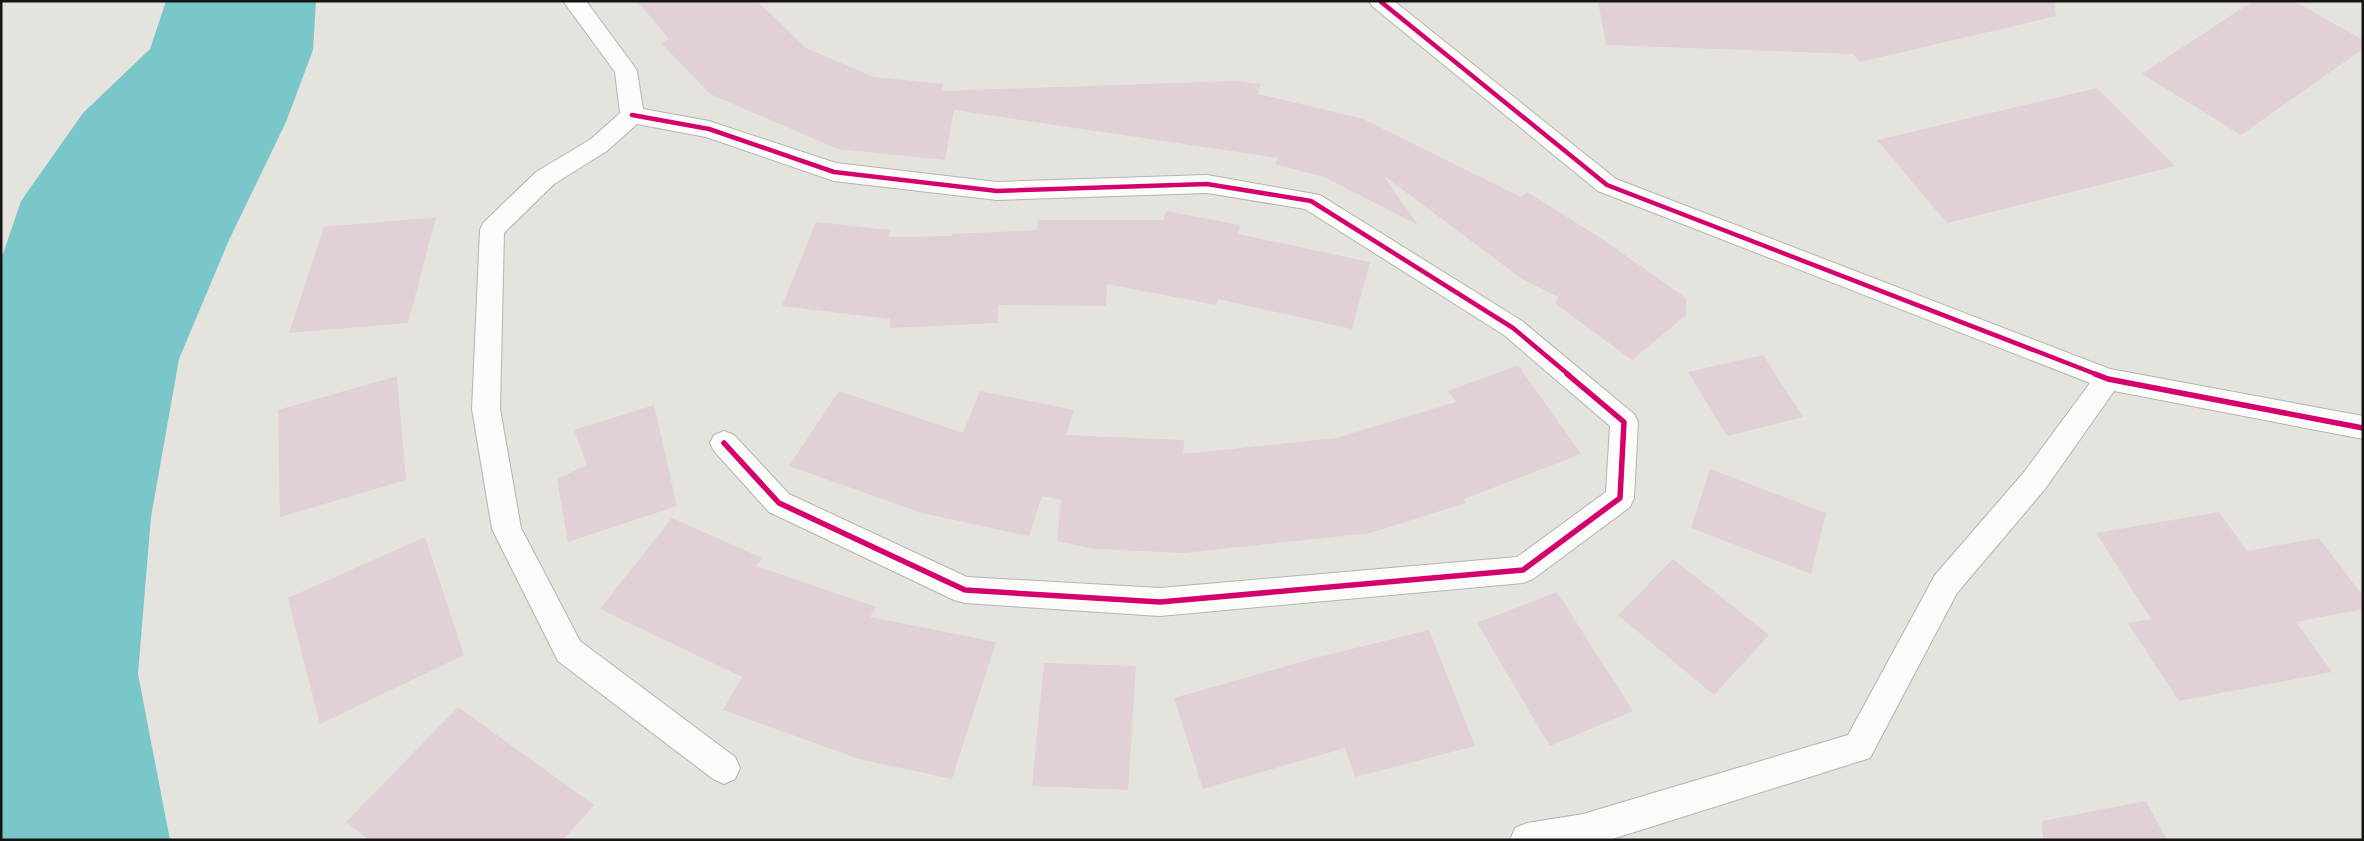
<svg xmlns="http://www.w3.org/2000/svg" width="2364" height="841" font-family="'Source Sans 3',sans-serif">
  <style>
    .water { fill: #7ac7ca }
    .building { fill: #e1d1d6 }
    .lines { fill: none; stroke-linecap: round; stroke-linejoin: round }
    .minor-casing { stroke: #b5b4b0; stroke-width: 2 }
    .minor { fill: #fbfbfa; fill-rule: evenodd }
    .cycleway-far1-casing { stroke: #fff; stroke-width: 7 }
    .cycleway-casing { stroke: #fff; stroke-width: 9 }
    .cycleway-far1 { stroke: #d6006c; stroke-width: 4.5 }
    .cycleway { stroke: #d6006c; stroke-width: 5.5 }
  </style>
  <rect width="100%" height="100%" fill="#e4e3de"/>
  <!-- water -->
  <path class="water" d="M166,1H316L313,50L286,122L229,240L179,359L151,517L138,674L170,840H1V260L21,201L83,113L150,49Z"/>
  <!-- building -->
  <g class="building">
    <path d="M637,1H757L806,48L874,77L944,84L941,91L1234,81L1261,84L1258,94L1363,119L1521,197L1527,192L1602,239L1686,298V315L1632,360L1556,304L1558,297L1522,279L1383,175L1418,225L1324,177L1275,164L1278,158L954,110L945,160L838,149L710,94L661,43L669,39Z"/>
    <path d="M1598,1H2054L2056,16L1860,62L1853,54L1606,45Z"/>
    <path d="M2253,1H2294L2363,40V49L2241,135L2142,74Z"/>
    <path d="M2097,88L2175,166L1947,223L1877,140Z"/>
    <path d="M1166,211L1240,225L1238,234L1370,262L1352,329L1218,299L1216,305L1107,284L1106,306L998,305V323L890,328V319L782,306L816,222L890,230L888,237L951,236L952,234L1037,230L1038,220H1163Z"/>
    <path d="M436,217L408,323L289,333L324,227Z"/>
    <path d="M1763,355L1803,417L1727,436L1688,372Z"/>
    <path d="M1518,365L1581,454L1464,499L1466,503L1370,533L1184,553L1095,549L1057,541L1061,500L1042,496L1029,536L922,513L789,466L839,391L963,433L980,391L1074,410L1066,435L1184,440L1183,454L1336,438L1456,402L1448,391Z"/>
    <path d="M397,376L406,480L280,517L278,410Z"/>
    <path d="M654,405L677,506L568,542L557,479L587,465L574,430Z"/>
    <path d="M1710,469L1826,513L1811,574L1691,528Z"/>
    <path d="M2219,512L2247,551L2319,538L2363,596V609L2296,622L2332,672L2179,701L2128,623L2151,619L2096,533Z"/>
    <path d="M672,518L762,558L756,566L876,607L870,617L996,642L952,779L859,759L723,710L742,677L600,609Z"/>
    <path d="M425,537L464,655L320,724L288,598Z"/>
    <path d="M1673,559L1769,635L1714,695L1618,615Z"/>
    <path d="M1557,592L1633,711L1550,746L1477,623Z"/>
    <path d="M1429,630L1475,746L1355,777L1345,748L1203,789L1174,698L1315,658Z"/>
    <path d="M1044,663L1136,666L1128,790L1032,786Z"/>
    <path d="M458,707L594,805L563,840H369L346,822Z"/>
    <path d="M2146,801L2167,840H2043L2042,821Z"/>
  </g>
  <g class="lines">
    <defs>
      <g id="minor">
        <path d="M563,1H586L634,66L637,71L643,109L709,121L836,163L997,182L1207,175L1320,195L1522,321L1634,414L1638,422L1634,498L1630,507L1533,579L1523,583L1160,616L965,603L954,600L769,512L714,451L710,443L714,435L724,431L734,435L789,494L967,577L1160,588L1517,557L1606,492L1610,426L1504,335L1305,209L1207,193L997,200L834,181L706,137L637,124L607,151L554,184L504,233L500,409L521,528L580,641L735,757L740,768L735,779L724,784L713,779L558,661L492,529L472,409L480,230L483,223L536,172L591,139L620,113L615,72Z"/>
        <path d="M1369,1H1394L1616,179L2110,369L2363,416V439L2114,391L2045,489L1957,593L1870,758L1609,840H1510L1515,828L1527,823L1583,814L1848,735L1935,575L2025,471L2090,383L1598,191L1372,6Z"/>
      </g>
    </defs>
    <!-- minor casing -->
    <use href="#minor" class="minor-casing"/>
    <!-- minor -->
    <use href="#minor" class="minor"/>
    <defs>
      <g id="cycleway-far1">
        <path d="M1380,1L1607,185L2098,375"/>
        <path d="M632,115L709,129L834,172L997,191L1207,184L1311,201L1513,328L1569,375"/>
      </g>
      <g id="cycleway">
        <path d="M2095,374L2108,379L2363,428"/>
        <path d="M724,443L779,503L965,590L1160,602L1523,570L1620,498L1624,422L1567,374"/>
      </g>
    </defs>
    <!-- cycleway-far1 casing -->
    <use href="#cycleway-far1" class="cycleway-far1-casing"/>
    <!-- cycleway casing -->
    <use href="#cycleway" class="cycleway-casing"/>
    <!-- cycleway-far1 -->
    <use href="#cycleway-far1" class="cycleway-far1"/>
    <!-- cycleway -->
    <use href="#cycleway" class="cycleway"/>
  </g>
  <!-- border -->
  <rect width="2364" height="841" fill="none" stroke="#161512" stroke-width="5"/>
</svg>
